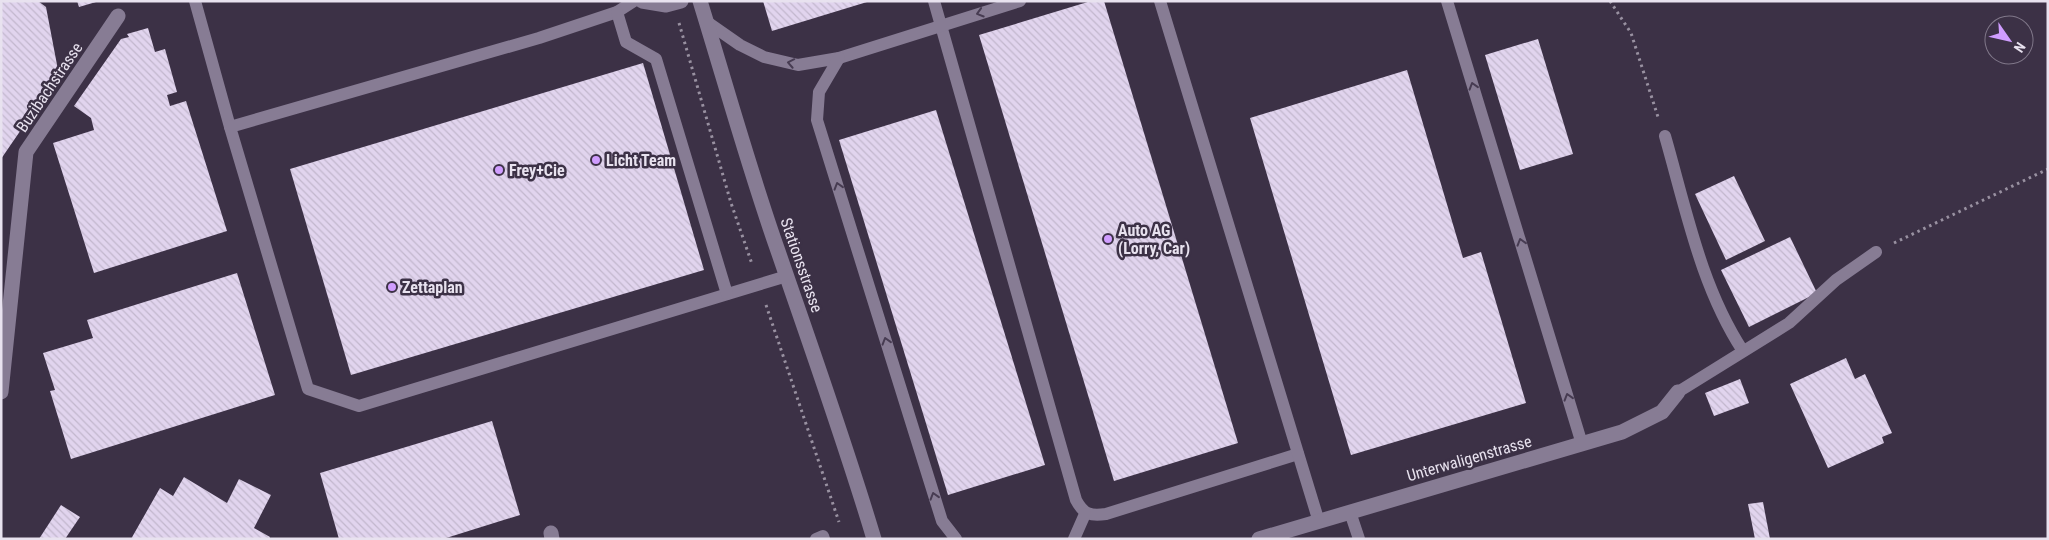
<svg xmlns="http://www.w3.org/2000/svg" width="2049" height="540" font-family="'Roboto Condensed',sans-serif">
  <style>
    .building { fill: url(#building-back-hatch) }
    .lines { fill: none; stroke-linecap: round; stroke-linejoin: round }
    .path { stroke: #9991a1; stroke-width: 3; stroke-dasharray: 2.5 4; stroke-linecap: butt }
    .lane { stroke: #877c94; stroke-width: 12 }
    .street { stroke: #877c94; stroke-width: 15 }
    .secondary { stroke: #877c94; stroke-width: 15 }
    .oneway { stroke: #473c52 }
    .poi-dot { fill: #d09dff; stroke: #3c3146; stroke-width: 2 }
    .labels { text-anchor: middle; stroke-width: 5; stroke-linejoin: round; paint-order: stroke }
    .street-label { font-size: 16px; fill: #e8e2ef; stroke: #3c3146 }
    .poi-label { font-size: 16px; font-weight: bold; fill: #e8e2ef; stroke: #3c3146; text-anchor: start }
  </style>
  <defs>
    <pattern id="building-back-hatch" width="6" height="6" patternUnits="userSpaceOnUse" patternTransform="scale(1.25)"><rect width="6" height="6" fill="#e1d4ee"/><path d="M-1 5l2 2M0 0l6 6M5-1l2 2" fill="none" stroke="#c2b7cd"/></pattern>
  </defs>
  <rect width="100%" height="100%" fill="#3c3146"/>
  <!-- building -->
  <g class="building">
    <path d="M1,1H38L46,7L58,70L36,103L38,105L1,159Z"/>
    <path d="M77,1H96V2L79,7Z"/>
    <path d="M763,1H867V2L772,31Z"/>
    <path d="M1091,1H1104L1238,443L1114,481L979,35Z"/>
    <path d="M148,28L155,52L165,49L177,92L167,95L170,106L186,101L227,231L94,273L53,143L94,130L91,118L74,106L121,39L129,37L127,34Z"/>
    <path d="M1538,39L1573,154L1520,170L1485,55Z"/>
    <path d="M643,63L704,270L351,375L290,169Z"/>
    <path d="M1407,70L1463,258L1481,252L1526,403L1351,455L1250,118Z"/>
    <path d="M936,110L1045,465L948,495L839,140Z"/>
    <path d="M1734,176L1765,241L1726,260L1695,194Z"/>
    <path d="M1790,237L1817,293L1749,327L1721,270Z"/>
    <path d="M237,273L275,395L71,459L50,391L55,390L43,353L93,338L87,320Z"/>
    <path d="M1846,358L1855,379L1865,374L1892,433L1882,437L1884,443L1828,468L1790,384Z"/>
    <path d="M1740,379L1749,403L1714,416L1705,393Z"/>
    <path d="M492,421L520,515L443,539H339L320,473Z"/>
    <path d="M184,477L227,503L239,479L271,495L254,528L270,537L269,539H131L160,488L173,496Z"/>
    <path d="M1763,502L1770,539H1755L1748,504Z"/>
    <path d="M61,505L80,517L65,539H39Z"/>
  </g>
  <g class="lines">
    <!-- path -->
    <g class="path">
      <path d="M1610,1L1631,33L1658,117"/>
      <path d="M679,23L731,203L752,264"/>
      <path d="M1894,243L2048,169"/>
      <path d="M766,305L839,522"/>
    </g>
    <!-- lane -->
    <g class="lane">
      <path d="M195,1L230,127"/>
      <path d="M634,1L617,12L539,38L230,127L308,389L359,406L787,276"/>
      <path d="M934,1L1076,500C1084,515 1091,516 1106,514L1298,454"/>
      <path d="M1160,1L1319,522"/>
      <path d="M1447,1L1582,444"/>
      <path d="M617,12L626,42L656,59L727,294"/>
      <path d="M707,22L740,45L764,57L798,65L839,58L1020,1"/>
      <path d="M839,58L819,92L817,120L942,521L956,539"/>
      <path d="M1665,136C1686,209 1701,287 1743,351"/>
      <path d="M1678,392L1789,323L1836,280L1876,252"/>
      <path d="M1350,512L1359,539"/>
      <path d="M816,539L823,536L824,539"/>
      <path d="M1074,539L1085,514"/>
    </g>
    <!-- street -->
    <g class="street">
      <path d="M642,1L666,5L681,1"/>
      <path d="M1,392L26,152L118,16"/>
      <path d="M551,533L552,539"/>
      <path d="M1259,539L1622,432L1662,412L1678,392"/>
    </g>
    <!-- secondary -->
    <path class="secondary" d="M700,1C726,85 749,169 778,251C811,347 845,442 874,539"/>
  </g>
  <!-- one-way arrows -->
  <defs><path id="oneway-chevron" d="M-2-3.5L2.5 0L-2 3.5" fill="none" stroke-width="1.6" stroke-linecap="round" stroke-linejoin="round" transform="scale(1.25)"/></defs>
  <g class="oneway">
    <use href="#oneway-chevron" transform="translate(980 13) rotate(163)"/>
    <use href="#oneway-chevron" transform="translate(791 63) rotate(-169)"/>
    <use href="#oneway-chevron" transform="translate(1473 86) rotate(-107)"/>
    <use href="#oneway-chevron" transform="translate(838 186) rotate(-107)"/>
    <use href="#oneway-chevron" transform="translate(1521 242) rotate(-107)"/>
    <use href="#oneway-chevron" transform="translate(886 341) rotate(-107)"/>
    <use href="#oneway-chevron" transform="translate(1568 397) rotate(-107)"/>
    <use href="#oneway-chevron" transform="translate(934 496) rotate(-107)"/>
  </g>
  <!-- markers -->
  <g class="poi-dot">
    <circle cx="596" cy="160" r="5"/>
    <circle cx="499" cy="170" r="5"/>
    <circle cx="1108" cy="239" r="5"/>
    <circle cx="392" cy="287" r="5"/>
  </g>
  <g class="labels">
    <!-- street labels -->
    <g class="street-label">
      <text transform="translate(49 87) rotate(-56)" y="6">Buzibachstrasse</text>
      <text transform="translate(802 265) rotate(71)" y="6">Stationsstrasse</text>
      <text transform="translate(1469 458) rotate(-16)" y="6">Unterwaligenstrasse</text>
    </g>
    <!-- poi labels -->
    <g class="poi-label">
      <text x="606" y="166">Licht Team</text>
      <text x="509" y="176">Frey+Cie</text>
      <text x="1118" y="236">Auto AG<tspan x="1118" dy="18">(Lorry, Car)</tspan></text>
      <text x="402" y="293">Zettaplan</text>
    </g>
  </g>
  <!-- border -->
  <rect width="2049" height="540" fill="none" stroke="#e8e2ef" stroke-width="5"/>
  <!-- north arrow -->
  <g transform="translate(2009 40) rotate(124)"><circle r="24" fill="#3c3146" stroke="#81788a"/>
  <path d="M0-4L9 19L0 12L-9 19Z" fill="#d09dff"/>
  <text y="-8" font-size="14" font-weight="bold" text-anchor="middle" fill="#e8e2ef">N</text>
  </g>
</svg>
